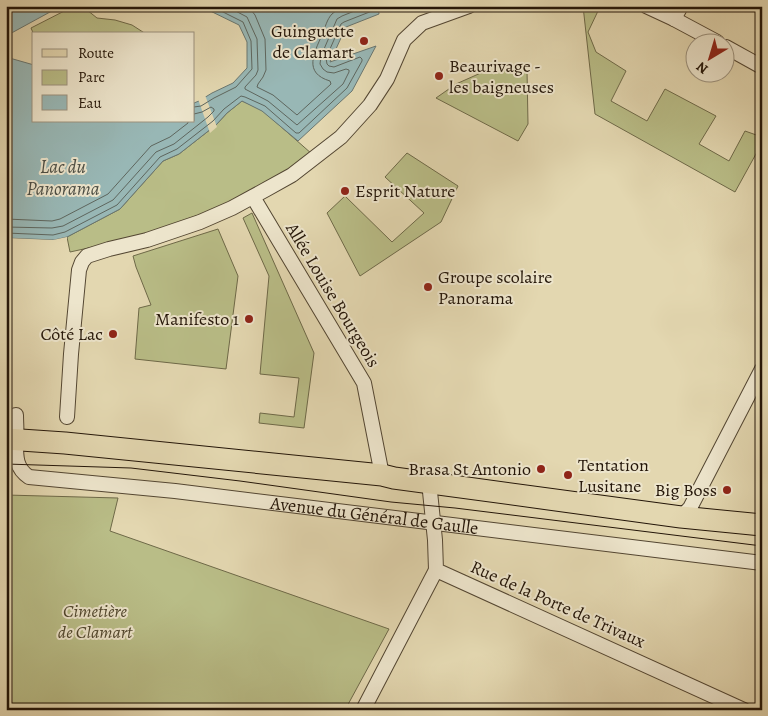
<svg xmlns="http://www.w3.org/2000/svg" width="768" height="716" font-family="Alegreya,serif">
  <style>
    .green { fill: #b9bd87; stroke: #6e6948 }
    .water { fill: #98b7b5; stroke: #697670 }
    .pier { fill: #e3d7b0 }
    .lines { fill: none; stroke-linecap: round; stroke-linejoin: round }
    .shore { stroke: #5e665e; stroke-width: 1 }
    .minor-casing { stroke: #534632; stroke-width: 16 }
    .primary-casing { stroke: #231508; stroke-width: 23 }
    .minor { stroke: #ede5cc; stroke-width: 14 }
    .primary { stroke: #e3d7b0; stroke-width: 21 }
    .tram { stroke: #231508; stroke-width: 1 }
    .poi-dot { fill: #8f2418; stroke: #ede5cc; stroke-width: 2 }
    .labels { text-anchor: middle; stroke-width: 4; stroke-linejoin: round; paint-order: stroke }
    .poi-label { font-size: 18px; fill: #231508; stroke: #ede5cc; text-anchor: end }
    .street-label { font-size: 18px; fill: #231508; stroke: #ede5cc }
    .park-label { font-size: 18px; font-style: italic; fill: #50472e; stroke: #ede5cc }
    .water-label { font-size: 19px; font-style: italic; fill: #4c4e45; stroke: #ede5cc }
  </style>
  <rect width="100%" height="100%" fill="#e3d7b0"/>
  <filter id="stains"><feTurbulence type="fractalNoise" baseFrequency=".004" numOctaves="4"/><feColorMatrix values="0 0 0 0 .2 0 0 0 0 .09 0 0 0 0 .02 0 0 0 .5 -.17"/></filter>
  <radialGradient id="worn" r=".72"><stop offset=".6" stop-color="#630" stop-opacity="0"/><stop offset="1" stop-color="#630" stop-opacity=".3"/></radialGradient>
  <!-- green -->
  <g class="green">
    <path d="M74,6H82L97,18L115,20L132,25L146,34H34V35L31,28Z"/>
    <path d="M583,6H590L598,11L588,32L596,52L626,71L611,101L647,121L665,89L716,116L699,144L729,161L745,131L762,137V143L735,192L595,114Z"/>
    <path d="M527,70L528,124L518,141L436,98L456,84L483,72Z"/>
    <path d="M242,101L262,110L312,154L255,191L187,221L125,240L70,252L67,237L120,209L163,161L179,154L216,125L227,113Z"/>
    <path d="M407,153L458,186L441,222L360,276L327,213L345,196L392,242L424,213L385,177Z"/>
    <path d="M252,213L314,353L304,428L259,423L260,413L294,417L299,378L260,374L269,276L243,218Z"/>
    <path d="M218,229L238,276L226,369L135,359L139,308L151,305L136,267L133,256Z"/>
    <path d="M6,495L118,498L110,531L389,629L345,710H6Z"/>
  </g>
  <!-- water -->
  <g class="water">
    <path d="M6,6H61L6,36Z"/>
    <path d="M200,6H378L379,14L346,27L330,62L376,46L352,91L298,141L262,111L242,101L227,113L216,125L179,154L163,161L120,209L67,237L54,240L6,238V57L34,65V121H194V103L199,101L212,93L233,83L247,68V42L239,25Z"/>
  </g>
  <!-- pier -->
  <g class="pier">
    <path d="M205,95L217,127L210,133L198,99Z"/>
    <path d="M67,237V239L54,242L6,240V238L53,240Z"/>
  </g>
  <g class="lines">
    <!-- shore -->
    <g class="shore">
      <path d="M226,6L247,17L257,39L258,70L256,75L245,87V89L268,101L297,125L343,84L349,72V70L346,69L334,73L327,72L323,69L320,64L321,56L337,19L342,16L367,6"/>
      <path d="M244,6L251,10L255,15L265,39L266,70L263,77L258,84L257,87L273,95L297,115L331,84L330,81C303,73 314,53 322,35C325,28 327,19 332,14C336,10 342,8 347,6"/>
      <path d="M194,107L201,106L214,98L236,87L252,69L251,41L243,22L211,6"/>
      <path d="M6,219L52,221L60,219L108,194L151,146L170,137L188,123V121"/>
      <path d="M6,227L52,228L63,226L113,200L156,152L174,144L208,117L214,111V109L211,107L202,112L194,114"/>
      <path d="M6,233L53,235L65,232L117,205L160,157L177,149L213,121L224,109L241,96L245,97L265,106L296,133H299L347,88L362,61V59L360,57L334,67L329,66L327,64L326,58L341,24L344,22L372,11L374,6"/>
    </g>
    <defs>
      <g id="minor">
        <path d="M646,6L674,19L717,42"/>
        <path d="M674,19L681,6"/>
        <path d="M726,47L762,67"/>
        <path d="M253,197L364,383L382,475"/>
        <path id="s1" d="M16,415C16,423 17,431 16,440C16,455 15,468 29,477L175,491L762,563"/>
        <path d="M67,417L71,354L79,270L82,262L87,256L109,249L147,240L200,222L232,208L265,190L292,175L341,137L370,105L387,79L404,40L422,23L469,6"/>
        <path d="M429,482L435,540L436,570L744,710"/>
        <path d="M681,517L690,508L762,369"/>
        <path d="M363,710L436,570"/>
      </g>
      <path id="primary" d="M6,439L65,443L382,475L394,478L681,517L762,525"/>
    </defs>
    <!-- minor casing -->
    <use href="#minor" class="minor-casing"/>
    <!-- primary casing -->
    <use href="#primary" class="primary-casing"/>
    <!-- minor -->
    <use href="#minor" class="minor"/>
    <!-- primary -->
    <use href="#primary" class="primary"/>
    <!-- tram -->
    <path class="tram" d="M6,464L131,468L240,481L391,502L455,508L762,546"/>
  </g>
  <!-- markers -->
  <g class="poi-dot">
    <circle cx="364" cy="41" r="5"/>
    <circle cx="439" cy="76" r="5"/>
    <circle cx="345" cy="191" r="5"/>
    <circle cx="428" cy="287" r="5"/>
    <circle cx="249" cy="319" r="5"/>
    <circle cx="113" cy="334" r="5"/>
    <circle cx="541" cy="469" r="5"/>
    <circle cx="568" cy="475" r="5"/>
    <circle cx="727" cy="490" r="5"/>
  </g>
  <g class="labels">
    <!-- poi labels -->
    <g class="poi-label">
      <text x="354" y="37">Guinguette<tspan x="354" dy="21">de Clamart</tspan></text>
      <text x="449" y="72" text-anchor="start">Beaurivage -<tspan x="449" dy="21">les baigneuses</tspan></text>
      <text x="355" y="197" text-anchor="start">Esprit Nature</text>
      <text x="438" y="283" text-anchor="start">Groupe scolaire<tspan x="438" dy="21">Panorama</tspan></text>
      <text x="239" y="325">Manifesto 1</text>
      <text x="103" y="340">Côté Lac</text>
      <text x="578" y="471" text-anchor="start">Tentation<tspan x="578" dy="21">Lusitane</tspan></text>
      <text x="531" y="475">Brasa St Antonio</text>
      <text x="717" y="496">Big Boss</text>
    </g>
    <!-- street labels -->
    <g class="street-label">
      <text transform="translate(333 295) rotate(59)" y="6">Allée Louise Bourgeois</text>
      <text dy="6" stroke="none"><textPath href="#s1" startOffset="414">Avenue du Général de Gaulle</textPath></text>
      <text transform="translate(558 604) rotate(24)" y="6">Rue de la Porte de Trivaux</text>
    </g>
    <!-- park labels -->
    <g class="park-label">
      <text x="95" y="617">Cimetière<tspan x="95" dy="21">de Clamart</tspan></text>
    </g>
    <!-- water labels -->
    <g class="water-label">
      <text x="63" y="173">Lac du<tspan x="63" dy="22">Panorama</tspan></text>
    </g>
  </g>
  <!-- margin -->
  <rect width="768" height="716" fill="none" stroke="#e3d7b0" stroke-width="25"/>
  <rect x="8" y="8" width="753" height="701" fill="none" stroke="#231508" stroke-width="2.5"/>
  <rect x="12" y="12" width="743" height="691" fill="none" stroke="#231508"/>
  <!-- legend -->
  <rect x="32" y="32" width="162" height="90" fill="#ede5cc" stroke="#9c927e"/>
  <rect x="42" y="49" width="25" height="8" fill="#e3d7b0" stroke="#9c927e"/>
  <text x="78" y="58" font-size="15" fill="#231508">Route</text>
  <rect x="42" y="70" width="25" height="15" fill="#b9bd87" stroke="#9c927e"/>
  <text x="78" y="82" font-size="15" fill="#231508">Parc</text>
  <rect x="42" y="95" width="25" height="15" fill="#98b7b5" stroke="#9c927e"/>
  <text x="78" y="108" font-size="15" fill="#231508">Eau</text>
  <!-- north arrow -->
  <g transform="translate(710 58) rotate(218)"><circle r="24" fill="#ede5cc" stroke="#9c927e"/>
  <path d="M0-4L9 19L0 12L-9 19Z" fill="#8f2418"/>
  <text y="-8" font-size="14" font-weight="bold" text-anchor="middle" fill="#231508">N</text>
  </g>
  <rect width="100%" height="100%" filter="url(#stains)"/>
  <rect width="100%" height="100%" fill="url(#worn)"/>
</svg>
